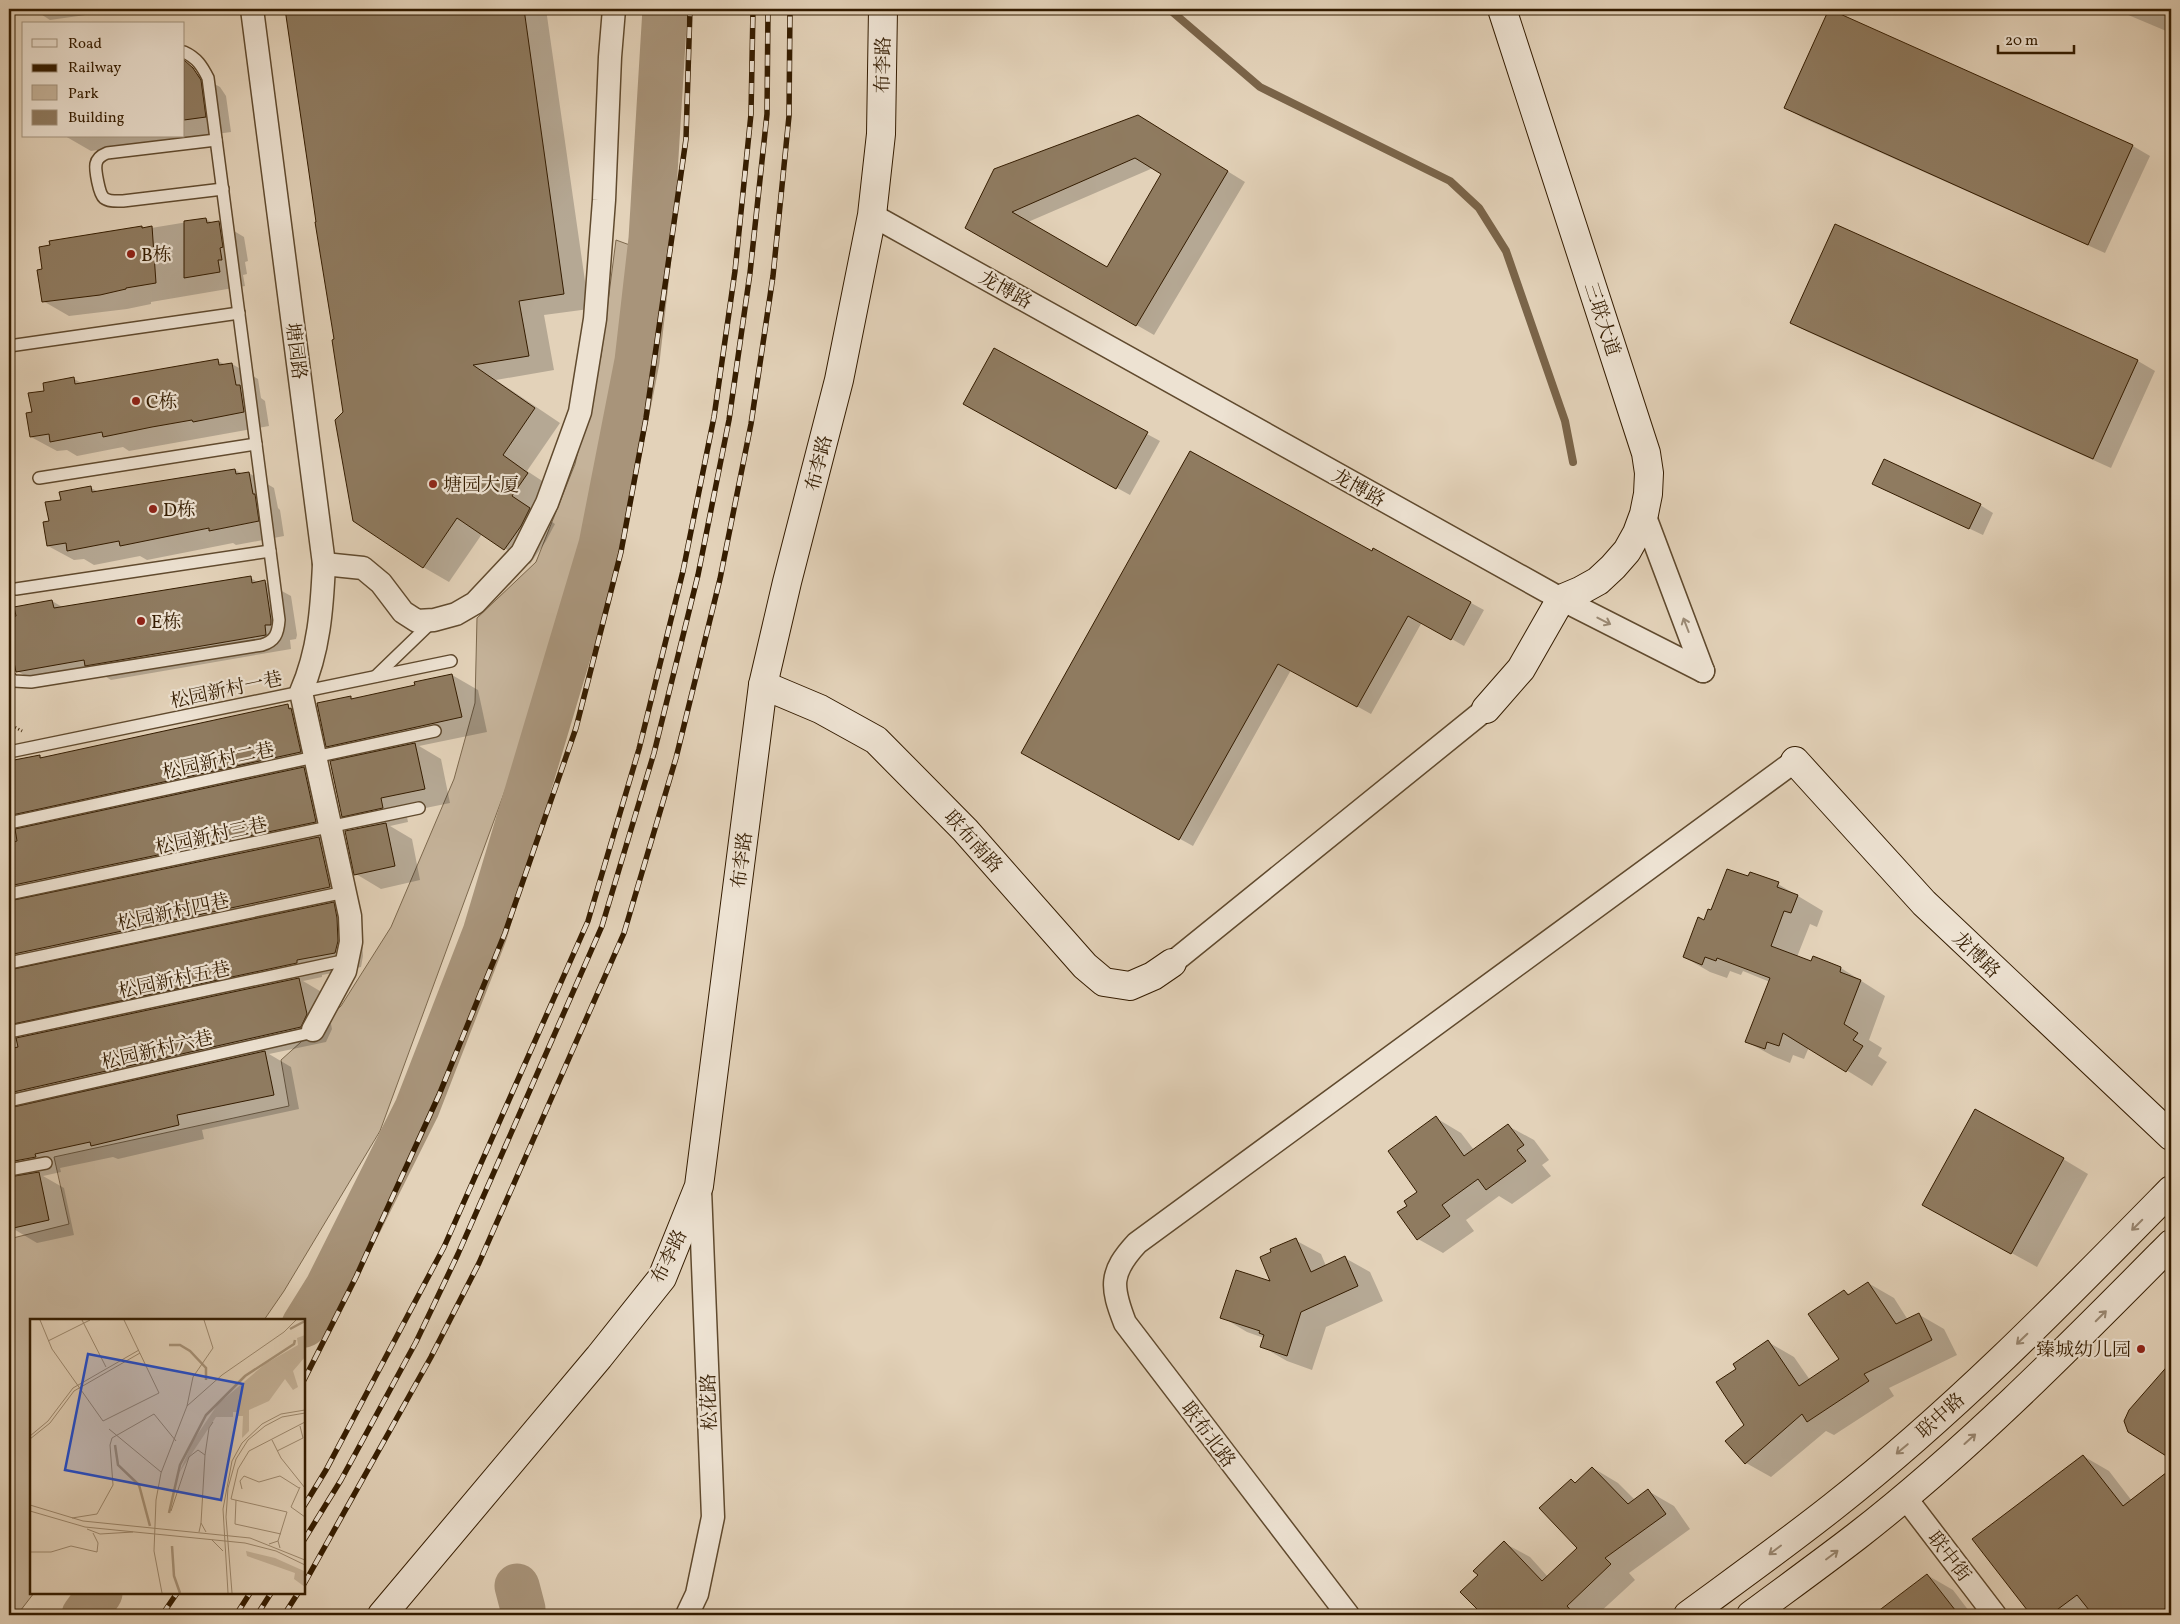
<svg xmlns="http://www.w3.org/2000/svg" width="2180" height="1624" font-family="Vollkorn,'Noto Serif SC',serif">
  <style>
    .green { fill: #c5b39a; stroke: #7c684d }
    .shadow { fill: #0003; fill-rule: evenodd }
    .lines { fill: none; stroke-linecap: round; stroke-linejoin: round }
    .stream { stroke: #7a6449; stroke-width: 8 }
    .river { stroke: #a8947a; stroke-width: 45 }
    .building { fill: #8f7b60; stroke: #341c00; fill-rule: evenodd }
    .lane-casing { stroke: #604a2e; stroke-width: 14 }
    .street-casing { stroke: #604a2e; stroke-width: 25 }
    .secondary-casing { stroke: #341c00; stroke-width: 30 }
    .path { stroke: #341c00; stroke-width: 3; stroke-dasharray: 1 2.5; stroke-linecap: butt }
    .lane { stroke: #ede2d2; stroke-width: 11 }
    .street { stroke: #ede2d2; stroke-width: 22 }
    .secondary { stroke: #ede2d2; stroke-width: 28 }
    .rail-casing { stroke: #341c00; stroke-width: 5.5 }
    .rail { stroke: #ede2d2; stroke-width: 4; stroke-dasharray: 11; stroke-linecap: butt }
    .oneway { stroke: #9a8974 }
    .poi-dot { fill: #8f2418; stroke: #ede2d2; stroke-width: 2 }
    .labels { text-anchor: middle; stroke-width: 4.5; stroke-linejoin: round; paint-order: stroke }
    .street-label { font-size: 19px; fill: #341c00; stroke: #ede2d2 }
    .poi-label { font-size: 19px; fill: #341c00; stroke: #ede2d2; text-anchor: start }
    .inset-river { fill: none; stroke: #a8947a; stroke-width: 2.5 }
    .inset-road { fill: none; stroke: #9d896f; stroke-width: 1 }
    .view { fill: #1d4ed8; fill-opacity: 0.15; stroke: #1d4ed8; stroke-width: 2.5 }
    .inset-edge { fill: none; stroke: #341c00; stroke-width: 2.5 }
  </style>
  <rect width="100%" height="100%" fill="#e3d2b9"/>
  <filter id="stains"><feTurbulence type="fractalNoise" baseFrequency=".004" numOctaves="4"/><feColorMatrix values="0 0 0 0 .2 0 0 0 0 .09 0 0 0 0 .02 0 0 0 .5 -.17"/></filter>
  <radialGradient id="worn" r=".72"><stop offset=".6" stop-color="#630" stop-opacity="0"/><stop offset="1" stop-color="#630" stop-opacity=".3"/></radialGradient>
  <!-- green -->
  <path class="green" d="M616,240L638,248L589,509L528,728L380,1131L284,1291L264,1320H31V1593H34L17,1615H9V1239L69,1224L54,1157L289,1106L281,1060L341,1006L391,927L454,779L475,703L477,618L536,562L575,464L601,356Z"/>
  <!-- shadow -->
  <g class="shadow">
    <path d="M33,9H128L50,20Z"/>
    <path d="M285,9H546L589,309L544,315L554,370L496,380L560,423L527,471L553,488L536,511L555,524L546,541L530,564L482,534L449,582L423,567L344,412L336,340Z"/>
    <path d="M2114,9H2171V33Z"/>
    <path d="M1830,11L2133,146L2150,156L2105,253L1803,118L1786,108Z"/>
    <path d="M184,67L220,87L226,96L231,132L91,151L65,136H184Z"/>
    <path d="M1156,127L1245,182L1154,335L967,227ZM1153,168L1163,174L1108,269L1028,222Z"/>
    <path d="M206,219L213,223L219,222L244,237L248,261L245,262L247,274L243,275L245,286L151,302V304L127,309L69,316L43,301L142,227L145,229Z"/>
    <path d="M1835,225L2138,361L2155,371L2111,468L1808,332L1791,323Z"/>
    <path d="M218,361L226,365L232,364L258,379L261,398L265,401L269,426L129,451L123,447L77,456L67,450L57,451L31,437L33,413L45,392L74,379L83,384Z"/>
    <path d="M977,411L1147,434L1160,441L1130,495Z"/>
    <path d="M235,470L243,474L249,473L274,488L278,508L280,510L284,536L236,545L233,543L147,560L140,556L94,565L84,559L74,560L48,546L50,522L62,501L91,488L99,492Z"/>
    <path d="M1874,484L1980,505L1993,513L1983,535Z"/>
    <path d="M1374,550L1484,610L1464,646L1422,622L1371,714L1291,670L1193,846L1035,760L1372,553Z"/>
    <path d="M251,578L259,583L265,582L291,596L297,635L296,639L290,640L291,649L111,680L103,675L43,686L17,671L16,667L9,662V619L17,617L52,601L64,608Z"/>
    <path d="M452,675L478,690L487,732L419,746L441,759L450,803L406,812L408,822L390,826L412,839L420,880L381,889L356,874L365,828L343,816L349,758L328,746L350,698L354,700L416,686Z"/>
    <path d="M287,706L313,720L362,933L363,956L361,967L322,975V977L303,981L325,994L332,1029L326,1042L269,1054L291,1067L299,1109L202,1130L204,1139L118,1159L113,1157L60,1168L61,1172L43,1176L64,1188L74,1235L37,1243L12,1228L9,1215V762L39,756L44,758Z"/>
    <path d="M1749,878L1778,884L1823,911L1817,927L1810,924L1797,957L1812,963L1813,958L1841,968L1885,996L1869,1040L1882,1048L1878,1056L1887,1062L1872,1086L1809,1047L1804,1059L1793,1055L1790,1063L1773,1056L1747,1042L1770,982L1743,971L1741,975L1730,971L1727,978L1710,972L1684,957L1712,911Z"/>
    <path d="M1436,1118L1461,1133L1474,1150L1508,1126L1534,1140L1549,1160L1542,1165L1551,1176L1512,1204L1499,1196L1466,1220L1474,1231L1443,1253L1418,1239L1409,1206L1419,1192Z"/>
    <path d="M2063,1159L2088,1174L2037,1267L1949,1219Z"/>
    <path d="M1295,1240L1321,1254L1326,1266L1345,1258L1370,1272L1383,1301L1326,1327L1312,1370L1287,1361L1261,1346L1264,1338L1247,1332L1222,1317L1273,1283Z"/>
    <path d="M1868,1283L1894,1298L1908,1320L1918,1314L1944,1329L1957,1355L1889,1388L1894,1396L1834,1435L1826,1431L1771,1477L1746,1463V1425L1738,1369L1768,1342L1794,1357L1810,1380L1841,1360L1844,1291L1851,1295Z"/>
    <path d="M2171,1364V1458L2134,1435L2130,1411Z"/>
    <path d="M2083,1456L2109,1471L2132,1501L2162,1478L2171,1483V1615H2032L1974,1540Z"/>
    <path d="M1593,1468L1618,1483L1635,1500L1648,1491L1674,1506L1690,1529L1629,1573L1635,1580L1597,1615H1484L1462,1592L1479,1576L1504,1543L1530,1557L1548,1577L1579,1548L1571,1480L1577,1484Z"/>
    <path d="M1927,1575L1953,1590L1972,1615H1875Z"/>
  </g>
  <g class="lines">
    <!-- stream -->
    <path class="stream" d="M1169,9L1260,87L1450,181L1479,208L1506,251L1565,421L1573,462"/>
    <!-- river -->
    <g class="river">
      <path d="M304,1325L327,1288L417,1108L485,933L601,545L637,361L651,239L665,9"/>
      <path d="M517,1586L523,1609L522,1615"/>
      <path d="M84,1615L100,1593"/>
    </g>
  </g>
  <!-- building -->
  <g class="building">
    <path d="M285,9H524L564,294L519,301L529,356L473,365L535,408L503,455L528,473L512,496L530,508L521,526L504,550L457,518L423,568L353,521L335,420L343,412L332,340L334,339L315,222H316L308,166Z"/>
    <path d="M1829,9L2133,145L2088,245L1784,108Z"/>
    <path d="M184,60L193,68L201,80L206,117L184,120Z"/>
    <path d="M1138,115L1228,171L1136,326L965,228L994,169ZM1135,158L1161,174L1107,267L1012,212Z"/>
    <path d="M206,218L207,223L219,221L223,247L220,248L222,260H218L220,272L184,278V221Z"/>
    <path d="M1835,224L2138,360L2093,459L1790,323Z"/>
    <path d="M142,226V228L152,226L156,283L126,288V289L100,295L42,302L37,270L42,269L39,247L50,245L49,241Z"/>
    <path d="M994,348L1148,432L1116,489L963,404Z"/>
    <path d="M218,359L219,365L232,363L236,385H240L244,412L193,422L192,420L152,427L103,437L102,432L50,442L49,434L30,437L26,413L32,412L28,393L44,391L43,383L74,377L75,384Z"/>
    <path d="M1190,451L1372,551L1373,548L1471,602L1451,640L1408,616L1357,707L1278,664L1179,840L1021,753Z"/>
    <path d="M1884,459L1981,504L1969,529L1872,484Z"/>
    <path d="M235,469L236,474L249,472L253,494H255L259,521L209,531V528L120,546L119,541L67,551L66,543L47,546L43,522L49,521L45,502L61,500L59,492L91,486L92,492Z"/>
    <path d="M251,576L252,583L265,580L271,620V625H265L266,635L85,666L84,660L16,672L14,662L9,663V618L16,616L14,607L52,600L54,608Z"/>
    <path d="M452,674L462,717L326,747L317,703L351,696V699L415,685L414,682Z"/>
    <path d="M288,704L289,709L291,708L301,752L12,815L9,800V761L40,755V758Z"/>
    <path d="M415,743L425,789L381,798L383,808L342,817L330,761Z"/>
    <path d="M304,767L316,822L9,886V843L17,841L15,829Z"/>
    <path d="M386,823L395,866L354,875L345,831Z"/>
    <path d="M319,837L330,887L9,955V901Z"/>
    <path d="M1727,869L1748,876L1750,872L1779,882L1777,887L1798,895L1791,913L1784,911L1771,946L1811,961L1813,956L1841,967L1840,972L1861,980L1844,1024L1858,1033L1853,1040L1863,1046L1846,1072L1783,1033L1779,1046L1767,1042L1765,1049L1745,1042L1770,978L1717,958L1716,961L1705,957L1702,965L1683,957L1698,917L1704,920L1708,909L1711,910Z"/>
    <path d="M334,902L337,918L338,941L335,953L297,960V963L13,1024L9,1004V970Z"/>
    <path d="M299,978L307,1014L301,1027L9,1093V1049L18,1047L16,1038Z"/>
    <path d="M265,1051L274,1095L177,1115L179,1125L91,1146L90,1142L35,1154L36,1157L9,1162V1108Z"/>
    <path d="M1975,1109L2064,1158L2011,1254L1922,1205Z"/>
    <path d="M1436,1116L1464,1156L1508,1124L1524,1145L1517,1150L1526,1161L1486,1190L1478,1179L1442,1205L1450,1216L1417,1240L1397,1212L1407,1206L1404,1201L1417,1192L1388,1151Z"/>
    <path d="M39,1172L49,1220L9,1229V1177Z"/>
    <path d="M1296,1238L1311,1272L1345,1256L1358,1286L1301,1312L1287,1356L1260,1347L1264,1335L1259,1333L1260,1331L1220,1318L1236,1270L1270,1281L1260,1257L1271,1252L1270,1249Z"/>
    <path d="M1868,1282L1896,1324L1919,1313L1932,1340L1864,1374L1869,1381L1807,1422L1802,1414L1745,1464L1725,1441L1744,1425L1716,1382L1736,1369L1733,1364L1768,1340L1799,1386L1839,1359L1808,1314L1844,1290L1848,1295Z"/>
    <path d="M2171,1362V1459L2128,1432L2124,1421L2129,1410Z"/>
    <path d="M2083,1455L2123,1506L2171,1469V1604L2157,1615H2093L2077,1595L2050,1615H2031L1972,1539Z"/>
    <path d="M1592,1467L1628,1504L1648,1489L1666,1514L1605,1558L1611,1564L1567,1606L1575,1615H1483L1460,1592L1478,1575L1473,1571L1504,1541L1542,1581L1577,1548L1539,1508L1571,1479L1575,1483Z"/>
    <path d="M1927,1574L1959,1615H1873Z"/>
  </g>
  <g class="lines">
    <defs>
      <g id="lane">
        <path d="M216,140L107,153C102,155 97,158 96,164C95,170 99,194 104,198C109,202 117,201 123,201L223,189"/>
        <path d="M9,346L239,313"/>
        <path d="M39,478L256,444"/>
        <path d="M16,589L270,551"/>
        <path d="M376,676L433,621"/>
        <path d="M9,677L14,681L31,682L262,645C275,641 278,634 279,620L208,78C202,66 197,58 184,52"/>
        <path d="M9,752L451,661"/>
        <path d="M9,823L435,731"/>
        <path d="M9,894L419,808"/>
        <path d="M9,963L345,892"/>
        <path d="M9,1032L347,960"/>
        <path d="M9,1101L305,1034L313,1030"/>
        <path d="M9,1170L46,1163"/>
      </g>
      <g id="street">
        <path d="M252,9L324,564C322,608 319,651 301,692L350,916L351,942L345,971L313,1030"/>
        <path d="M872,215L1561,599L1703,671"/>
        <path d="M1644,514L1703,671"/>
        <path d="M324,564L363,568L381,583L403,612L417,621L434,620L456,614L475,603L522,553L547,503L580,412L595,319L604,200L610,57L614,9"/>
        <path d="M1172,963L1486,709"/>
        <path d="M1904,1496L1995,1615"/>
        <path d="M687,1615L697,1594L713,1517L700,1189"/>
        <path d="M1348,1615L1125,1323C1111,1287 1109,1273 1137,1243L1795,761"/>
      </g>
      <g id="secondary">
        <path d="M763,685L820,709L876,740L965,830L1085,966L1104,982L1130,986L1153,976L1172,963"/>
        <path d="M1486,709L1521,669L1561,599L1580,591L1598,581L1613,567L1627,551L1637,533L1644,514L1648,494L1649,473L1646,453L1502,9"/>
        <path d="M1795,761L1924,903L2171,1136"/>
        <path d="M382,1615L599,1357L662,1278L699,1186L763,685L787,582L839,380L872,215L881,134L883,9"/>
        <path d="M1688,1615C1737,1579 1786,1544 1834,1506C1955,1411 2063,1300 2171,1190"/>
        <path d="M1751,1615C1786,1589 1822,1563 1857,1536C1970,1448 2071,1345 2171,1244"/>
      </g>
    </defs>
    <!-- lane casing -->
    <use href="#lane" class="lane-casing"/>
    <!-- street casing -->
    <use href="#street" class="street-casing"/>
    <!-- secondary casing -->
    <use href="#secondary" class="secondary-casing"/>
    <!-- path -->
    <path class="path" d="M9,724L22,731"/>
    <!-- lane -->
    <use href="#lane" class="lane"/>
    <!-- street -->
    <use href="#street" class="street"/>
    <!-- secondary -->
    <use href="#secondary" class="secondary"/>
    <defs>
      <g id="rail">
        <path d="M304,1380L356,1277L439,1095L505,933L576,728L621,552L646,418L686,139L690,9"/>
        <path d="M304,1506L326,1470L444,1247L588,921L639,749L683,571L714,417L735,271L751,114L753,9"/>
        <path d="M304,1540L341,1480L416,1342L458,1254L602,926L654,753L698,575L729,420L750,273L767,114L768,9"/>
        <path d="M304,1584L431,1357L479,1263L624,933L676,758L720,579L751,424L773,276L789,116L790,9"/>
        <path d="M162,1615L177,1593"/>
        <path d="M236,1615L250,1593"/>
        <path d="M257,1615L271,1593"/>
        <path d="M284,1615L298,1593"/>
      </g>
    </defs>
    <!-- rail casing -->
    <use href="#rail" class="rail-casing"/>
    <!-- rail -->
    <use href="#rail" class="rail"/>
  </g>
  <!-- one-way arrows -->
  <defs><path id="oneway-shaft" d="M-6 0H5M1.5-3L5.5 0L1.5 3" fill="none" stroke-width="1.6" stroke-linecap="round" stroke-linejoin="round" transform="scale(1.25)"/></defs>
  <g class="oneway">
    <use href="#oneway-shaft" transform="translate(1604 621) rotate(27)"/>
    <use href="#oneway-shaft" transform="translate(1686 625) rotate(-111)"/>
    <use href="#oneway-shaft" transform="translate(2137 1225) rotate(135)"/>
    <use href="#oneway-shaft" transform="translate(2101 1316) rotate(-45)"/>
    <use href="#oneway-shaft" transform="translate(2022 1339) rotate(136)"/>
    <use href="#oneway-shaft" transform="translate(1970 1439) rotate(-42)"/>
    <use href="#oneway-shaft" transform="translate(1902 1449) rotate(140)"/>
    <use href="#oneway-shaft" transform="translate(1775 1550) rotate(143)"/>
    <use href="#oneway-shaft" transform="translate(1832 1555) rotate(-37)"/>
  </g>
  <!-- markers -->
  <g class="poi-dot">
    <circle cx="131" cy="254" r="5"/>
    <circle cx="136" cy="401" r="5"/>
    <circle cx="433" cy="484" r="5"/>
    <circle cx="153" cy="509" r="5"/>
    <circle cx="141" cy="621" r="5"/>
    <circle cx="2141" cy="1349" r="5"/>
  </g>
  <g class="labels">
    <!-- street labels -->
    <g class="street-label">
      <text transform="translate(882 65) rotate(-89)" y="7">布李路</text>
      <text transform="translate(1006 289) rotate(29)" y="7">龙博路</text>
      <text transform="translate(1603 319) rotate(72)" y="7">三联大道</text>
      <text transform="translate(297 351) rotate(83)" y="7">塘园路</text>
      <text transform="translate(818 463) rotate(-76)" y="7">布李路</text>
      <text transform="translate(1359 487) rotate(29)" y="7">龙博路</text>
      <text transform="translate(226 689) rotate(-12)" y="7">松园新村一巷</text>
      <text transform="translate(218 760) rotate(-12)" y="7">松园新村二巷</text>
      <text transform="translate(211 835) rotate(-12)" y="7">松园新村三巷</text>
      <text transform="translate(974 841) rotate(48)" y="7">联布南路</text>
      <text transform="translate(741 860) rotate(-83)" y="7">布李路</text>
      <text transform="translate(173 911) rotate(-12)" y="7">松园新村四巷</text>
      <text transform="translate(1977 954) rotate(44)" y="7">龙博路</text>
      <text transform="translate(174 979) rotate(-12)" y="7">松园新村五巷</text>
      <text transform="translate(157 1049) rotate(-13)" y="7">松园新村六巷</text>
      <text transform="translate(668 1256) rotate(-64)" y="7">布李路</text>
      <text transform="translate(708 1402) rotate(-92)" y="7">松花路</text>
      <text transform="translate(1940 1415) rotate(-42)" y="7">联中路</text>
      <text transform="translate(1209 1434) rotate(53)" y="7">联布北路</text>
      <text transform="translate(1950 1556) rotate(52)" y="7">联中街</text>
    </g>
    <!-- poi labels -->
    <g class="poi-label">
      <text x="141" y="261">B栋</text>
      <text x="146" y="408">C栋</text>
      <text x="443" y="491">塘园大厦</text>
      <text x="163" y="516">D栋</text>
      <text x="151" y="628">E栋</text>
      <text x="2131" y="1356" text-anchor="end">臻城幼儿园</text>
    </g>
  </g>
  <!-- overview -->
  <g transform="translate(30 1319)">
    <rect width="275" height="275" fill="#e3d2b9"/>
    <path d="M275,16V38L263,52L268,68L263,71L255,60L239,82L219,91V112L212,119L213,97H208V93H203V98H186L149,154L163,122L188,85L235,45L268,26L267,19ZM216,232L245,239L274,252L275,268L264,260L265,254L217,237Z" fill="#c5b39a"/>
    <path class="inset-river" d="M260,10L275,2M139,26H150L160,32L176,49V61M85,126L88,146L109,166L120,207M139,194L150,146L176,96L215,57L264,25L265,21M142,227L144,257L150,274"/>
    <path class="inset-road" d="M10,1L22,30L73,102L129,74L94,1M52,1L76,48M18,22L60,1M157,87L163,58L183,29L174,1M79,110L131,153M0,117L18,102L43,69L109,31M0,120L20,104L44,72L110,34M242,121L251,139L275,169M247,132L273,119L270,107M270,168L261,188L275,198M212,170L210,162L214,157L229,163L250,157L269,169M201,180L208,150L219,132L275,103M201,180L257,193L248,222M206,181L205,205L251,215M0,186L53,202L220,219L275,241M0,192L55,208L215,224L246,232L275,246M141,192L159,138L168,131L175,136M67,195L83,166L80,126L82,119L124,95L146,122M42,199L67,195M171,204L175,136L179,109L183,103M57,210L70,215L103,213M169,213L171,204L176,213M182,221L193,232M239,225L248,222L250,229M0,233H21L41,227L67,233L68,224L63,214M132,274L124,232L126,181L131,154L157,87L192,56L254,13L266,1M198,274L193,190L202,142L212,124L232,105L251,95L275,91M202,274L196,198L198,169L206,140L218,121L235,107L252,98L275,94"/>
    <path class="view" d="M58,35L213,65L191,181L35,151Z"/>
    <rect width="275" height="275" class="inset-edge"/>
  </g>
  <!-- margin -->
  <rect width="2180" height="1624" fill="none" stroke="#e3d2b9" stroke-width="30"/>
  <rect x="10" y="10" width="2160" height="1604" fill="none" stroke="#341c00" stroke-width="2.5"/>
  <rect x="15" y="15" width="2150" height="1594" fill="none" stroke="#341c00"/>
  <!-- legend -->
  <rect x="22" y="22" width="162" height="115" fill="#ede2d2" stroke="#a3937e"/>
  <rect x="32" y="39" width="25" height="8" fill="#ede2d2" stroke="#a3937e"/>
  <text x="68" y="48" font-size="15" fill="#341c00">Road</text>
  <rect x="32" y="64" width="25" height="8" fill="#341c00" stroke="#a3937e"/>
  <text x="68" y="72" font-size="15" fill="#341c00">Railway</text>
  <rect x="32" y="85" width="25" height="15" fill="#c5b39a" stroke="#a3937e"/>
  <text x="68" y="98" font-size="15" fill="#341c00">Park</text>
  <rect x="32" y="110" width="25" height="15" fill="#8f7b60" stroke="#a3937e"/>
  <text x="68" y="122" font-size="15" fill="#341c00">Building</text>
  <!-- scale -->
  <path d="M1998 45v8h76v-8" fill="none" stroke="#341c00" stroke-width="2.5"/>
  <text x="2005" y="45" font-size="15" fill="#341c00" stroke="#ede2d2" stroke-width="4" paint-order="stroke">20 m</text>
  <rect width="100%" height="100%" filter="url(#stains)"/>
  <rect width="100%" height="100%" fill="url(#worn)"/>
</svg>
